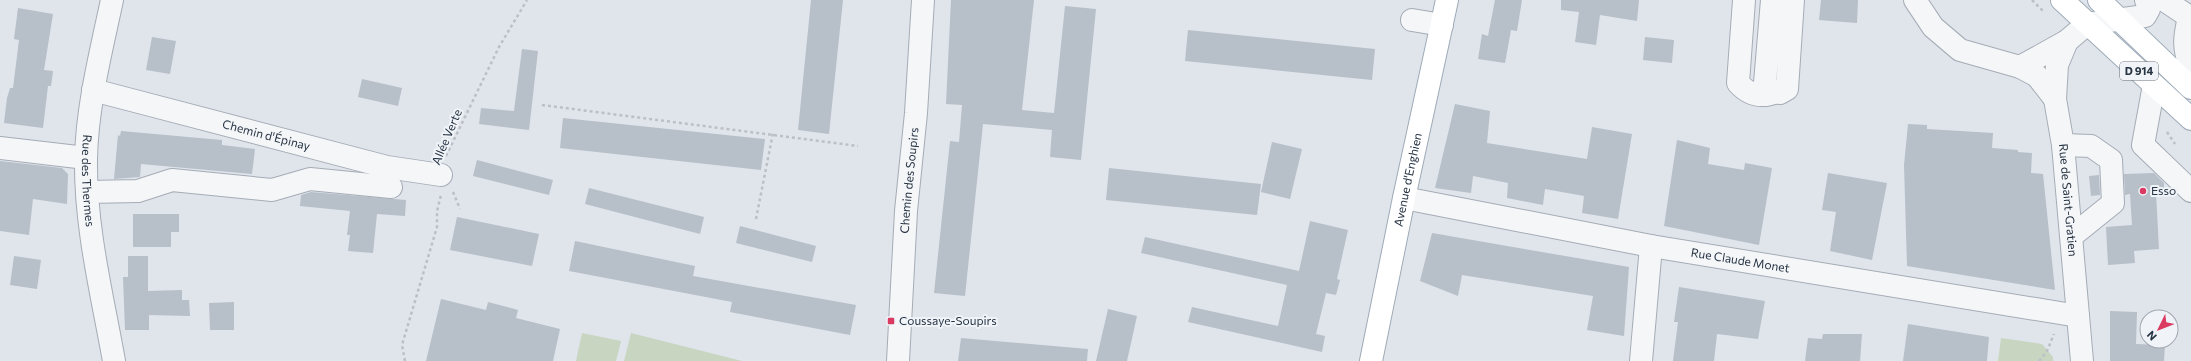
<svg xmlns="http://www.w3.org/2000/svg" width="2191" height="361" font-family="Commissioner,sans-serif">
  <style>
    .green { fill: #c8d5c1 }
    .building { fill: #b7bfc9 }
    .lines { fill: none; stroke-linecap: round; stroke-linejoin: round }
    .minor-casing { stroke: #a5acb6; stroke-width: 24 }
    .major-casing { stroke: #9eabb8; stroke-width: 24 }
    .path { stroke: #bbc0c6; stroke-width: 2.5; stroke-dasharray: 3 3; stroke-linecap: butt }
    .minor { stroke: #f4f6f8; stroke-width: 22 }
    .major { stroke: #fff; stroke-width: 22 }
    .poi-dot { fill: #db3a61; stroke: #f0f4f8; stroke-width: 1.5 }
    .labels { text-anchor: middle; stroke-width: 4; stroke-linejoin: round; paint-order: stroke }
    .shield { fill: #f0f4f8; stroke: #636e7a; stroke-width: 1 }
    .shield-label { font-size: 11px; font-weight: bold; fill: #273444 }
    .street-label { font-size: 12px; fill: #273444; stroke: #f0f4f8 }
    .poi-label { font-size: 12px; fill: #273444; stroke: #f0f4f8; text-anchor: start }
  </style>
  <rect width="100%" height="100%" fill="#e0e5eb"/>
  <!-- green -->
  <g class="green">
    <path d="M582,333L621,341L616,361H576Z"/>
    <path d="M631,333L742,361H624Z"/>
    <path d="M2001,338L2042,344L2053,357V361H1998Z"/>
  </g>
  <!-- building -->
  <g class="building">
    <path d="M811,0H843L829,134L798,130Z"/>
    <path d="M951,0H1034L1022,110L1054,113L1065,6L1096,9L1081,160L1050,157L1052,130L983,124L965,296L934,293L950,141L959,142L962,105L946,104Z"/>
    <path d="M1495,0H1522L1517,31L1511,30L1505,63L1478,59L1482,34L1488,36Z"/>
    <path d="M1561,0H1639L1637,21L1600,15L1596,45L1575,42L1579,12L1561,10Z"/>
    <path d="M1821,0H1858L1857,23L1819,20Z"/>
    <path d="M18,8L53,14L44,70L53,71L51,86H48L43,128L4,123L7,98L10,88H13L19,40L14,39Z"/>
    <path d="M1188,30L1375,49L1372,80L1185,61Z"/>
    <path d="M152,37L176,41L170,74L146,70Z"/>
    <path d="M1645,37L1674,40L1672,63L1643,60Z"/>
    <path d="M522,49L538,51L529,130L479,124L481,108L514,111Z"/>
    <path d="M362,79L402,88L398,106L358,97Z"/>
    <path d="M1455,104L1490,111L1487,143L1587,159L1592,127L1632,134L1618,219L1582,213L1584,196L1545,189L1543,205L1507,198L1508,183L1473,176L1471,193L1435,188Z"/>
    <path d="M563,118L765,139L761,170L560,148Z"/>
    <path d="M1908,124L1927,125V129L1993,133L1992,148L2018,150V152L2032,153L2031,173L2043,174L2055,290L1907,266L1904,165Z"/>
    <path d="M121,131L222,140V145L255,149L252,174L141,164L140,177L114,179L118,135L120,136Z"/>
    <path d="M1677,140L1710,148L1708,164L1744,170L1745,163L1772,168L1759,245L1664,226Z"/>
    <path d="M1272,142L1302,149L1290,199L1261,192Z"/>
    <path d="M477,160L553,180L549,195L473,176Z"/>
    <path d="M0,161L62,168L68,174L67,204L33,199L29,235L0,231Z"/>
    <path d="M1109,168L1261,184L1257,215L1106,200Z"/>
    <path d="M1828,173L1887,183L1872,260L1830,251L1836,212L1822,210Z"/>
    <path d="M2154,173L2164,183V193H2156L2159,249L2134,251L2135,263L2108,265L2106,227L2132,225L2130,194L2125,195L2124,174Z"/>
    <path d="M2099,175L2100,195L2091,196L2089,176Z"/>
    <path d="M589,188L704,217L700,234L585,204Z"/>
    <path d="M311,192L406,200L405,216L377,214L373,253L348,251L350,235H347L350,211L300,206L301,195Z"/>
    <path d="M133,214H179V232H171V247H133Z"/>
    <path d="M457,217L539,234L532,266L450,250Z"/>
    <path d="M1310,221L1348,230L1337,279L1340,280L1336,295L1326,293L1316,334L1325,336L1322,352L1188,322L1192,307L1278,326L1287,285L1141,253L1145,237L1299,271Z"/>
    <path d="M740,226L816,246L812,262L736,243Z"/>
    <path d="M1432,233L1629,267L1624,336L1587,330L1593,296L1462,275L1458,296L1420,281Z"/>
    <path d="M575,241L695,266L693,276L856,305L850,335L730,312L732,302L569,271Z"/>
    <path d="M14,256L41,260L37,289L10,285Z"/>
    <path d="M128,256H148V291L182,290V300H189L190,316L149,315V330H125L123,277H128Z"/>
    <path d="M1679,287L1765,301L1758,339L1717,334L1714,361H1673L1678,322H1674Z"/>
    <path d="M441,299L486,310L488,302L518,310L516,318L560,329L553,361H426Z"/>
    <path d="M234,302V330H210L209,303Z"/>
    <path d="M1108,309L1137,316L1127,361H1096Z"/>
    <path d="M2110,311L2137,312L2136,344L2165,345L2164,361H2110Z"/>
    <path d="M1908,324L1989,337L1987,361H1903Z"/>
    <path d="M1823,334H1862L1860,361H1805L1808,338L1822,339Z"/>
    <path d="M961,338L1088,349L1087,361H958Z"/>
  </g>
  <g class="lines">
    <defs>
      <g id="minor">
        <path id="s1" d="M112,0C101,52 87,106 86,159C85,227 102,294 114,361"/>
        <path d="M1744,0L1738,83C1748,94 1759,98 1774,93"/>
        <path d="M1772,0L1765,83L1769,89L1780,93L1787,89L1793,0"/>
        <path d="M1915,0L1933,27L1960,50L2020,67L2037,76L2055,99"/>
        <path d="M2164,0L2191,18"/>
        <path d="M2189,17C2184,39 2183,47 2191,69"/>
        <path d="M1412,20L1442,25"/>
        <path id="s2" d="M2067,41L2057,65L2055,99L2063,145L2082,361"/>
        <path d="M2020,67L2067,41L2087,24L2145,16L2149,9L2146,0"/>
        <path d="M2154,85L2143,145L2191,191"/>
        <path id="s3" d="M93,90L387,167L441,175"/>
        <path d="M2063,145L2091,146L2111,160L2113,203L2072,236"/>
        <path d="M0,148L86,158"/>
        <path d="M87,192L138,191L172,180L272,190L310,179L391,187"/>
        <path id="s4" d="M1404,198L1651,246L2078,316"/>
        <path id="s5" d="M898,361L906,211L916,113L923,0"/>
        <path d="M1641,361L1651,246"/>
      </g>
      <g id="major">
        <path d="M2062,0L2191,119"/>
        <path d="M2099,0L2191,88"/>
        <path id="s6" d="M1371,361L1404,198L1447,0"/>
      </g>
    </defs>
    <!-- minor casing -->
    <use href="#minor" class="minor-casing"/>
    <!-- major casing -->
    <use href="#major" class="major-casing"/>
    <!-- path -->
    <g class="path">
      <path d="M2032,0L2044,12"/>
      <path d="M542,105L858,146"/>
      <path d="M2167,132L2175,144"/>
      <path d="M446,156L499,47L527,0"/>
      <path d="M453,192L460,209"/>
      <path d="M756,219L773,133"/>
      <path d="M405,361L402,345L437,227V211L441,195"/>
      <path d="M2039,361L2047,351L2054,334"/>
    </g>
    <!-- minor -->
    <use href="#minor" class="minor"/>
    <!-- major -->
    <use href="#major" class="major"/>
  </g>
  <!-- markers -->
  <g class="poi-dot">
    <circle cx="2143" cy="191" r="4"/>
    <rect x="887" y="317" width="8" height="8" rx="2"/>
  </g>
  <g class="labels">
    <!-- shield labels -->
    <rect class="shield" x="2120" y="62" width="38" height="18" rx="3"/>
    <g class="shield-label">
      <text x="2139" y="75">D 914</text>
    </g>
    <!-- street labels -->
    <g class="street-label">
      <text dy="4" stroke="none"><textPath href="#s3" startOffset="179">Chemin d'Épinay</textPath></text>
      <text transform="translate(447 137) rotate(-67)" y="4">Allée Verte</text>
      <text dy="4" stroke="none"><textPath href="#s1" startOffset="183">Rue des Thermes</textPath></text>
      <text dy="4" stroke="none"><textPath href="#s5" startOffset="181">Chemin des Soupirs</textPath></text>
      <text dy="4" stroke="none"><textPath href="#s6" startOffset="185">Avenue d'Enghien</textPath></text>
      <text dy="4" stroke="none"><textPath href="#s2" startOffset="162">Rue de Saint-Gratien</textPath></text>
      <text dy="4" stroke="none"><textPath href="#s4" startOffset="342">Rue Claude Monet</textPath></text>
    </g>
    <!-- poi labels -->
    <g class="poi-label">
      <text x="2151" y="195">Esso</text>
      <text x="899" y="325">Coussaye-Soupirs</text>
    </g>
  </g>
  <!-- north arrow -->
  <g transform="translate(2159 329) rotate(227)"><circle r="19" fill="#f0f4f8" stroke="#a0a7b0"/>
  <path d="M0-3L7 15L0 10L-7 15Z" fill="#db3a61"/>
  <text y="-6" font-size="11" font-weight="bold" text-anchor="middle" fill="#273444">N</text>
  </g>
</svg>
